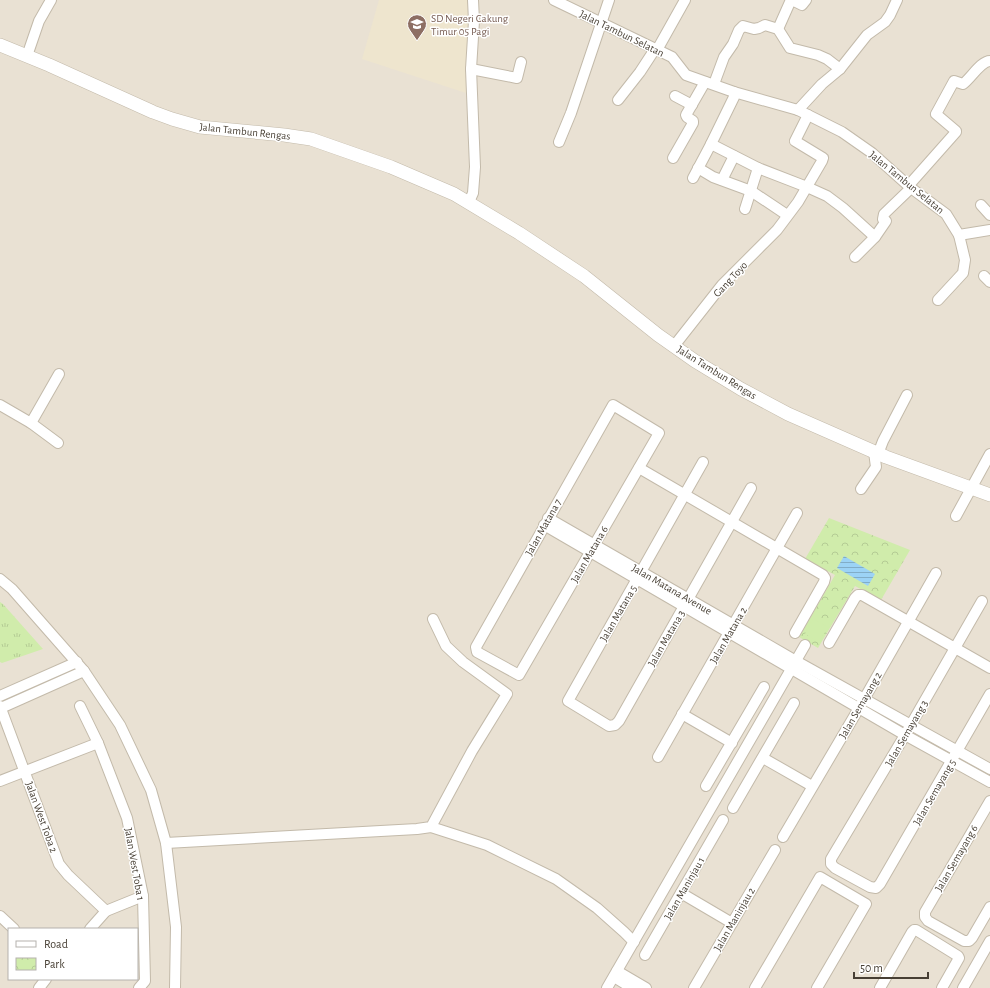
<svg xmlns="http://www.w3.org/2000/svg" width="990" height="988" font-family="'Alegreya Sans',sans-serif">
  <style>
    .residential { fill: #e9e1d3; fill-rule: evenodd }
    .education { fill: #eee5ce }
    .grass { fill: url(#grass-tufts) }
    .park { fill: url(#park-crowns) }
    .garden { fill: #d0ecab }
    .water { fill: url(#water-rules) }
    .lines { fill: none; stroke-linecap: round; stroke-linejoin: round }
    .minor-casing { stroke: #c3baaa; stroke-width: 12 }
    .tertiary-casing { stroke: #c3baaa; stroke-width: 14 }
    .minor { stroke: #fff; stroke-width: 10 }
    .tertiary { stroke: #fff; stroke-width: 13 }
    .labels { text-anchor: middle; stroke-width: 3; stroke-linejoin: round; paint-order: stroke }
    .education-label { font-size: 11px; fill: #785e54; stroke: #fff; text-anchor: start }
    .street-label { font-size: 11px; fill: #473f34; stroke: #fff }
  </style>
  <defs>
    <pattern id="grass-tufts" width="24" height="20" patternUnits="userSpaceOnUse"><rect width="24" height="20" fill="#d0ecab"/><path d="M3 7l-1-3M5 7V3M7 7l1-3M15 17l-1-3M17 17v-4M19 17l1-3" fill="none" stroke="#b4cb94"/></pattern>
    <pattern id="park-crowns" width="20" height="18" patternUnits="userSpaceOnUse"><rect width="20" height="18" fill="#d0ecab"/><path d="M2 6a3 3 0 1 1 6 0M12 15a3 3 0 1 1 6 0" fill="none" stroke="#b4cb94"/></pattern>
    <pattern id="water-rules" width="6" height="5" patternUnits="userSpaceOnUse"><rect width="6" height="5" fill="#9cd3f6"/><path d="M0 2.5h6" fill="none" stroke="#81adc8"/></pattern>
  </defs>
  <rect width="100%" height="100%" fill="#f4efe5"/>
  <!-- residential -->
  <path class="residential" d="M0,0H990V988H0ZM9,929H137V979H9Z"/>
  <!-- education -->
  <path class="education" d="M379,0H468L466,93L362,59Z"/>
  <!-- grass -->
  <path class="grass" d="M0,602L3,604L43,649L2,663L0,662Z"/>
  <!-- park -->
  <path class="park" d="M829,518L910,550L881,600L855,586L818,648L799,637L835,575L805,559Z"/>
  <!-- garden -->
  <path class="garden" d="M813,619L828,627L819,642L805,634Z"/>
  <!-- water -->
  <path class="water" d="M844,556L875,574L868,586L837,568Z"/>
  <g class="lines">
    <defs>
      <g id="minor">
        <path d="M554,0L672,57L686,75L734,92L798,110L842,132L872,153L911,188L946,214L959,235L990,230"/>
        <path d="M778,29L790,2L792,0L802,5L806,0"/>
        <path d="M657,50L685,0"/>
        <path d="M27,56L39,21L51,0"/>
        <path d="M471,69L517,78L521,62"/>
        <path d="M714,84L724,57L733,44L739,30L743,26L754,29L759,28L765,25L778,29L790,48L818,55L827,59L840,69"/>
        <path d="M675,96L692,105"/>
        <path d="M618,100L640,72L655,49"/>
        <path d="M798,110L822,84L840,69L867,35L885,22L890,15L897,0"/>
        <path d="M559,142L571,113L609,0"/>
        <path d="M711,144L734,97V92"/>
        <path d="M673,158L693,123V121L687,117L686,115L705,82"/>
        <path d="M698,168L713,177L751,191L787,215"/>
        <path d="M693,178L711,144L758,168L807,187L827,196L843,208L875,237L855,257"/>
        <path d="M722,180L734,156"/>
        <path d="M909,185L956,132V131L936,114L954,81L963,84C971,78 981,61 990,61"/>
        <path d="M469,202L473,193L475,167L471,69L474,21L473,0"/>
        <path d="M981,205L990,215"/>
        <path d="M745,209L758,168"/>
        <path d="M875,237L886,221L883,219L884,214L911,188"/>
        <path d="M984,276L990,282"/>
        <path d="M938,300L963,273L965,260L959,235"/>
        <path d="M674,346L722,285L777,230L798,202L822,161L823,158L795,141L808,115"/>
        <path d="M0,405L31,423L58,443"/>
        <path d="M613,405L659,433L519,675L477,652L476,647Z"/>
        <path d="M31,423L59,374"/>
        <path d="M878,454L883,441L907,395"/>
        <path d="M703,462L568,701L609,726L615,725L619,721L751,488"/>
        <path d="M639,468L823,575L825,578L824,582L795,633"/>
        <path d="M861,489L876,467L874,452"/>
        <path d="M956,516L990,454"/>
        <path d="M548,518L796,661L990,769"/>
        <path d="M544,525L905,735L990,782"/>
        <path d="M0,579L12,589L84,671L120,725L151,790L166,843L176,927L175,988"/>
        <path d="M982,601L905,735L831,859V864L835,868L870,887L876,888L880,884L990,694"/>
        <path d="M829,643L855,598L858,595H862L990,668"/>
        <path d="M0,696L77,662"/>
        <path d="M0,706L59,864L68,875L106,911"/>
        <path d="M80,706L98,743L127,818L143,896L145,981L139,988"/>
        <path d="M1,708L84,671"/>
        <path d="M682,714L732,743"/>
        <path d="M658,757L797,513"/>
        <path d="M763,758L812,786"/>
        <path d="M0,781L98,743"/>
        <path d="M706,786L764,687"/>
        <path d="M990,801L925,912V917L928,921L964,941H969L972,938L990,907"/>
        <path d="M733,808L794,703"/>
        <path d="M431,827L487,845L556,879L597,908L624,932L634,942"/>
        <path d="M783,837L859,708L936,573"/>
        <path d="M166,843L417,829L431,827L472,751L507,694L463,662L446,646L433,619"/>
        <path d="M681,893L732,923"/>
        <path d="M0,916L14,929"/>
        <path d="M90,929L106,911L143,896"/>
        <path d="M645,955L723,820"/>
        <path d="M617,971L646,988"/>
        <path d="M614,977L632,988"/>
        <path d="M39,988L46,979"/>
        <path d="M607,988L805,645"/>
        <path d="M694,988L775,850"/>
        <path d="M755,988L820,877L866,904L817,988"/>
        <path d="M880,988L912,932L914,930H916L958,956L959,958L942,988"/>
        <path d="M963,988L990,941"/>
      </g>
      <path id="tertiary" d="M0,45L49,65L153,112L172,119L200,127L284,135L311,139L391,167L454,194L519,233L584,276L658,335L695,361L741,389L788,414L886,457L990,495"/>
    </defs>
    <!-- minor casing -->
    <use href="#minor" class="minor-casing"/>
    <!-- tertiary casing -->
    <use href="#tertiary" class="tertiary-casing"/>
    <!-- minor -->
    <use href="#minor" class="minor"/>
    <!-- tertiary -->
    <use href="#tertiary" class="tertiary"/>
  </g>
  <!-- icons -->
  <defs>
    <symbol id="school-pin" viewBox="-11 -11 22 30"><path d="M0 17L-7.5 6A9.5 9.5 0 1 1 7.5 6Z" fill="#8d6e63" stroke="#fff"/><path d="M0-5L7-2L0 1L-7-2ZM-4 1L0 2.5L4 1V4Q0 6-4 4Z" fill="#fff"/></symbol>
  </defs>
  <g fill-rule="evenodd">
    <use href="#school-pin" x="406" y="13" width="22" height="30"/>
  </g>
  <g class="labels">
    <!-- education labels -->
    <g class="education-label">
      <text x="431" y="22">SD Negeri Cakung<tspan x="431" dy="13">Timur 05 Pagi</tspan></text>
    </g>
    <!-- street labels -->
    <g class="street-label">
      <text transform="translate(622 33) rotate(26)" y="4">Jalan Tambun Selatan</text>
      <text transform="translate(245 131) rotate(6)" y="4">Jalan Tambun Rengas</text>
      <text transform="translate(907 182) rotate(39)" y="4">Jalan Tambun Selatan</text>
      <text transform="translate(730 279) rotate(-47)" y="4">Gang Toyo</text>
      <text transform="translate(717 372) rotate(32)" y="4">Jalan Tambun Rengas</text>
      <text transform="translate(543 527) rotate(-61)" y="4">Jalan Matana 7</text>
      <text transform="translate(589 554) rotate(-60)" y="4">Jalan Matana 6</text>
      <text transform="translate(672 589) rotate(30)" y="4">Jalan Matana Avenue</text>
      <text transform="translate(618 613) rotate(-60)" y="4">Jalan Matana 5</text>
      <text transform="translate(728 635) rotate(-60)" y="4">Jalan Matana 2</text>
      <text transform="translate(666 638) rotate(-60)" y="4">Jalan Matana 3</text>
      <text transform="translate(860 705) rotate(-60)" y="4">Jalan Semayang 2</text>
      <text transform="translate(906 733) rotate(-60)" y="4">Jalan Semayang 3</text>
      <text transform="translate(934 792) rotate(-60)" y="4">Jalan Semayang 5</text>
      <text transform="translate(42 817) rotate(70)" y="4">Jalan West Toba 2</text>
      <text transform="translate(956 858) rotate(-60)" y="4">Jalan Semayang 6</text>
      <text transform="translate(135 864) rotate(80)" y="4">Jalan West Toba 1</text>
      <text transform="translate(684 888) rotate(-60)" y="4">Jalan Maninjau 1</text>
      <text transform="translate(734 919) rotate(-60)" y="4">Jalan Maninjau 2</text>
    </g>
  </g>
  <!-- legend -->
  <rect x="8" y="928" width="130" height="52" fill="#ffffff" stroke="#b5b2ae"/>
  <rect x="16" y="941" width="20" height="6" fill="#ffffff" stroke="#b5b2ae"/>
  <text x="44" y="948" font-size="12" fill="#473f34">Road</text>
  <rect x="16" y="958" width="20" height="12" fill="url(#park-crowns)" stroke="#b5b2ae"/>
  <text x="44" y="968" font-size="12" fill="#473f34">Park</text>
  <!-- scale -->
  <path d="M854 972v6h74v-6" fill="none" stroke="#473f34" stroke-width="2"/>
  <text x="860" y="972" font-size="12" fill="#473f34" stroke="#ffffff" stroke-width="3" paint-order="stroke">50 m</text>
</svg>
